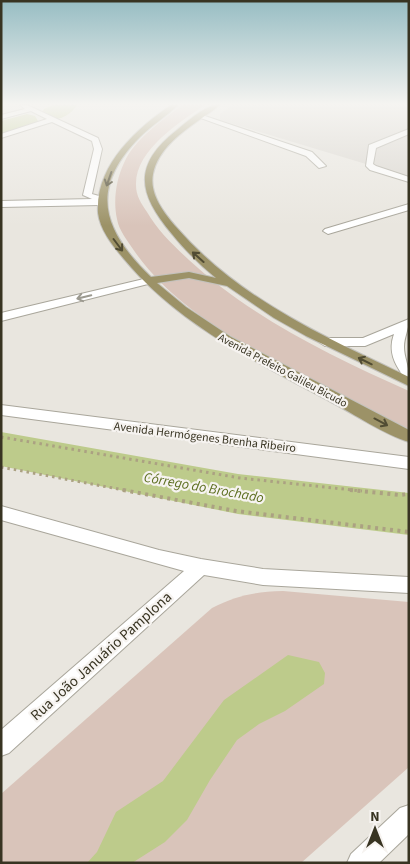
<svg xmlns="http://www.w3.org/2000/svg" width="410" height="864" font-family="'Source Sans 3',sans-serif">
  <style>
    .built { fill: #d9d5ce }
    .green { fill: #d9c4ba }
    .water { fill: #bdcb8b }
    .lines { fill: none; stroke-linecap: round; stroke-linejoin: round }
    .river { fill: #bdcb8b; fill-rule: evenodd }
    .lane-casing { stroke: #a9a69b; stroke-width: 2 }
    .street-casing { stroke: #a9a69b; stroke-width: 2 }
    .primary-casing { stroke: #c3c2bd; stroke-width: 2 }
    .path-far1 { stroke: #aba182; stroke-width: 3; stroke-dasharray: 2.5 4; stroke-linecap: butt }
    .path { stroke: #aba182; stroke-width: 4; stroke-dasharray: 3 4.5; stroke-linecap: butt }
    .lane { fill: #fff; fill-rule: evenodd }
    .street { fill: #fff; fill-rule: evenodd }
    .primary { fill: #9c9267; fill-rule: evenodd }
    .oneway { stroke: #514c33 }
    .oneway2 { stroke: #9c9a90 }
    .labels { text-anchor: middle; stroke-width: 4.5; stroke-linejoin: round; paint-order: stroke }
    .far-street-label { font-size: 11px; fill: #383422; stroke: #f6f3f0 }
    .street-label { font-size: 12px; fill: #383422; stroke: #f6f3f0 }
    .water-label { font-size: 14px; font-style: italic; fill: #5d6f21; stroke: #f6f3f0 }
    .near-street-label { font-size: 15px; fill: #383422; stroke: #f6f3f0 }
  </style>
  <rect width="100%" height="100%" fill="#e9e6df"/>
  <!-- built -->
  <path class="built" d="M232,105H409V177L220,120V114Z"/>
  <!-- green -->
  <g class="green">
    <path d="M182,105H205C180,122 135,150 136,185C136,196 141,203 147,212C158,231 173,245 189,260C252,318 331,356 409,391V429C375,413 341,395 308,378C244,345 177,311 135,252C128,241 119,231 117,219C113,201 116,180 124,163C135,138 162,121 182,105Z"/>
    <path d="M283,591L409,602V767L301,863H1V794L212,608C238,595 254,592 283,591Z"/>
  </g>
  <!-- water -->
  <path class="water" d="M288,655L319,662L325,673L324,684L285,711L259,724L237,740L210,780L187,820L165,842L132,863H87L97,852L116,812L163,781L224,700Z"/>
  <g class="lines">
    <!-- river -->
    <g class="river">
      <path d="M53,105H77C70,116 57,122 44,119L41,114L44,109Z"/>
      <path d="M27,114L35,116L38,121L35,126L1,135V121Z"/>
      <path d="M1,432L238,474L409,493V535L238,514L1,466Z"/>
    </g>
    <defs>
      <g id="lane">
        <path d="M198,115H202L312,152L326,166L319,168L306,156L198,117Z"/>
        <path d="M409,129V134L376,148L373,164L376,166L409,177V182L370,170L366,166L369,145Z"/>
        <path d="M409,204V210L328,234L323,231L325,229Z"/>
      </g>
      <g id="street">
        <path d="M20,105H27L98,138L102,149L92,194L106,198V202L100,205L1,207V201L92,199L83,195L94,149L92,141L52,122L1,138V134L47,119L31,111L1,119V115L25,109Z"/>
        <path d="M148,278L154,281L152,283L1,321V313Z"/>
        <path d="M409,319C409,329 404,337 404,347C404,357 409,366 409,378L404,377C394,363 388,351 394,334L365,346H325L319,342L325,338H363Z"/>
        <path d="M1,405L409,457V469L1,415Z"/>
        <path d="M1,506L159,550L201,559L263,569L409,577V593L263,585L204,575L9,753L1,756V730L184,571L1,520Z"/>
        <path d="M409,805V834L379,863H347L351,854L400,808Z"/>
      </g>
      <path id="primary" d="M171,105H178C167,116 152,125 140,137C88,189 103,231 151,277L189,272L216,278C200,265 185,250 172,234C138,194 132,165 177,130C188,121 205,105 219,105C215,110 207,114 202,118C182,132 158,149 153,174C149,195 165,214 177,228C239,299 325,337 409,377V386L306,336L274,318L227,286L189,278L157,283L186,307L231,337L409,430V442C385,435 354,414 331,402C256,362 179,325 124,259C113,246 100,230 98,213C95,166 136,129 171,105Z"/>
    </defs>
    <!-- lane casing -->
    <use href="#lane" class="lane-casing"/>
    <!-- street casing -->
    <use href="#street" class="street-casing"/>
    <!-- primary casing -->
    <use href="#primary" class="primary-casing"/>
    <!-- path-far1 -->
    <g class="path-far1">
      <path d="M1,437L240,478L362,491"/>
      <path d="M1,467L129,491"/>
    </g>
    <!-- path -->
    <g class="path">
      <path d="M123,490L236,511L409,532"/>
      <path d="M350,490L399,495L409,494"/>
    </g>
    <!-- lane -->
    <use href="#lane" class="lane"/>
    <!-- street -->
    <use href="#street" class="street"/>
    <!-- primary -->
    <use href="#primary" class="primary"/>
  </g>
  <!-- one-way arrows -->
  <defs><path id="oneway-shaft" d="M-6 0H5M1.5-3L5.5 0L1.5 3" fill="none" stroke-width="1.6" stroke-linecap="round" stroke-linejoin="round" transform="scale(1.25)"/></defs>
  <g class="oneway">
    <use href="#oneway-shaft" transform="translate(109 179) rotate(109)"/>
    <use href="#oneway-shaft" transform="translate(118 245) rotate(53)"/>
    <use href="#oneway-shaft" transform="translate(198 257) rotate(-138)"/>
    <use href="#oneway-shaft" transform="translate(365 361) rotate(-154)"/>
    <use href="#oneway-shaft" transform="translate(381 422) rotate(28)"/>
  </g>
  <use class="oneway2" href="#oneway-shaft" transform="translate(84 297) rotate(166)"/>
  <!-- sky -->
  <linearGradient id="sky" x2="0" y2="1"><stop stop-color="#97bdc3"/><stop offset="0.46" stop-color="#f5f4f1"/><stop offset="1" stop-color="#f5f4f1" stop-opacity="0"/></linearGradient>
  <rect width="410" height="226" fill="url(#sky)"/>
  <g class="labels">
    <!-- far-street labels -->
    <g class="far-street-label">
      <text transform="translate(283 370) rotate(28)" y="4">Avenida Prefeito Galileu Bicudo</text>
    </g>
    <!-- street labels -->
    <g class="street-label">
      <text transform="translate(205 437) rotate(7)" y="4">Avenida Hermógenes Brenha Ribeiro</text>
    </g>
    <!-- water labels -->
    <g class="water-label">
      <text transform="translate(204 487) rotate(10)" y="5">Córrego do Brochado</text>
    </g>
    <!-- near-street labels -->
    <g class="near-street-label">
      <text transform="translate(101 656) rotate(-42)" y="5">Rua João Januário Pamplona</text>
    </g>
  </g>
  <!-- border -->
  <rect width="410" height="864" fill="none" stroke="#383422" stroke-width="5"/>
  <!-- north arrow -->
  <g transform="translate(375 829)" stroke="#f6f3f0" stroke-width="4" paint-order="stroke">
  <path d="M0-4L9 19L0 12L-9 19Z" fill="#383422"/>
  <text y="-8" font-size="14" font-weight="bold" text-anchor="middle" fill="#383422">N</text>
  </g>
</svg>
